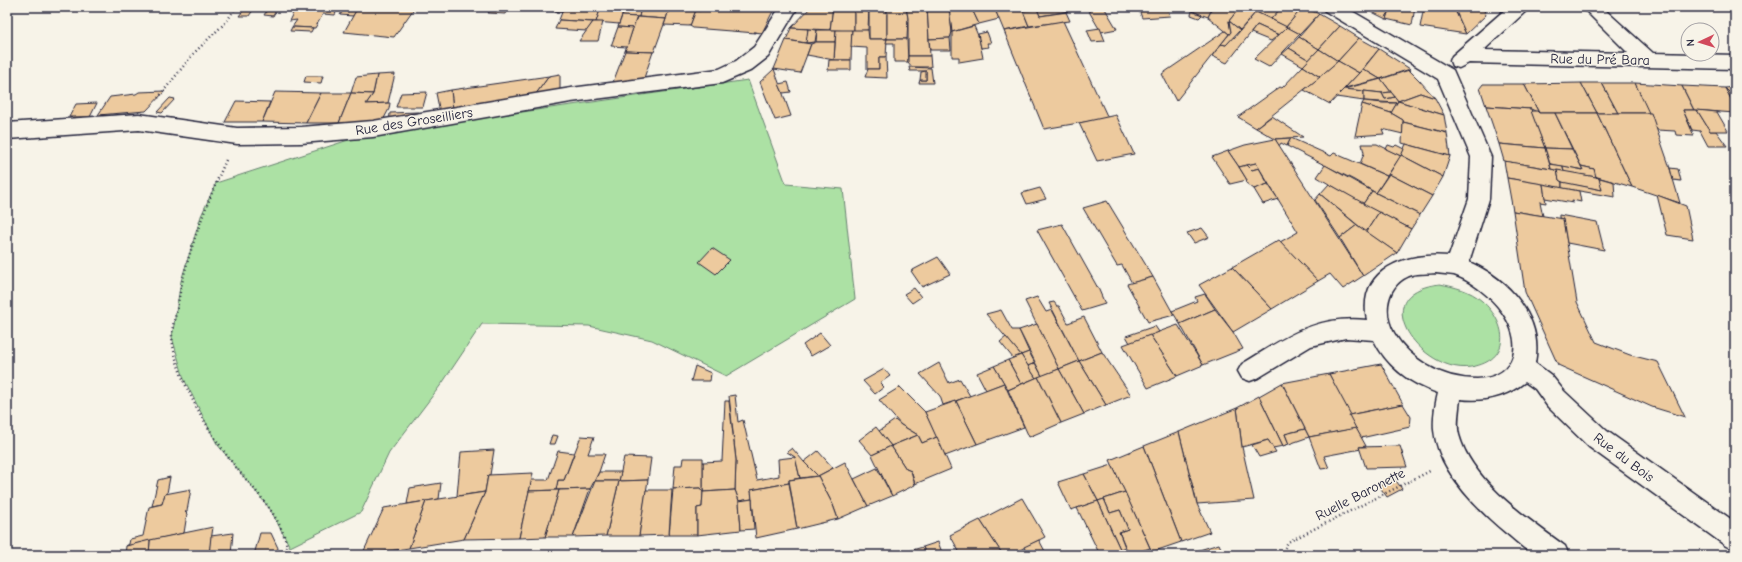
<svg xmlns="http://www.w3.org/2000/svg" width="1742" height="562" font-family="'Comic Neue',sans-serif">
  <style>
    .green { fill: #ace1a4; stroke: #678270 }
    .building { fill: #edca9e; stroke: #22223b }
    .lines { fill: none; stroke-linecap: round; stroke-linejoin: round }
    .minor-casing { stroke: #22223b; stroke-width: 3 }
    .path { stroke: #22223b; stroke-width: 2.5; stroke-dasharray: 1 3; stroke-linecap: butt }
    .minor { fill: #f7f3e8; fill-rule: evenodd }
    .labels { text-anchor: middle; stroke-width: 3; stroke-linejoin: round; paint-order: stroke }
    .street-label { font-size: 14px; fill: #22223b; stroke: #f7f3e8 }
  </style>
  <rect width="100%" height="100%" fill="#f7f3e8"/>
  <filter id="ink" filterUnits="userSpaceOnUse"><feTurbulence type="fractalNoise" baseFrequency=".025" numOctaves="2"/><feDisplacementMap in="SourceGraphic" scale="8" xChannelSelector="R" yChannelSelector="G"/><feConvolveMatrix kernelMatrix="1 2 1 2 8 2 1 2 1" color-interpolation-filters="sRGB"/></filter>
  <g filter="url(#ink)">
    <!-- green -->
    <g class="green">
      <path d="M748,80L786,184L843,189L855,299L726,376L652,340L589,326L482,324L443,382L389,453L361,512L290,547L270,509L217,444L184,379L172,337L181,281L201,216L216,183L367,134Z"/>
      <path d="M1440,284C1454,287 1470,290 1482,301C1508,324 1512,360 1471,367C1423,375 1361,293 1440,284Z"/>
    </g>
    <!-- building -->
    <g class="building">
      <path d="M246,7H255L249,16H239Z"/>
      <path d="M269,7H278L273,16L264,15Z"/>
      <path d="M296,7H338L335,15L323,14L315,28L292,27L297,20L289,21Z"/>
      <path d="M345,7H358L353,16L340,15Z"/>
      <path d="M358,7H415L394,37L344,32Z"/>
      <path d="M488,7H508L505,14L488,13L491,9L487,8Z"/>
      <path d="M546,7H564L562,12L545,10Z"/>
      <path d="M564,7H601L596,22L559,20Z"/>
      <path d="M601,7H625L619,24L596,22Z"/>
      <path d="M625,7H641L639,17L622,16Z"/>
      <path d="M641,7H670L666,19L639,17Z"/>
      <path d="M670,7H701L700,11L696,10L690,26L664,25Z"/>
      <path d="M701,7H775L762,33L754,32L756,33L693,28L690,26L696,10L700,11Z"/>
      <path d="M811,7H833L830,30L791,28Z"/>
      <path d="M833,7H854V31L830,30Z"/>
      <path d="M854,7H869L868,30L854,31Z"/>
      <rect x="869" y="7" width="18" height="32"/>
      <path d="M887,7H906L908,18L907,39H887Z"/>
      <path d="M906,7H927L930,56H908V18Z"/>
      <path d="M927,7H949L952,32L950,38L929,39Z"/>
      <path d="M949,7H971L979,24L952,32Z"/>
      <path d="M971,7H994L999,19L979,24Z"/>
      <path d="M994,7H1036L1037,9L1023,11L1029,26L1004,31Z"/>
      <path d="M1036,7H1104L1117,29L1101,32L1087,8L1040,16Z"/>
      <path d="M1138,7H1167L1170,16L1142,18Z"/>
      <path d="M1195,7H1213L1208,17L1192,11Z"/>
      <path d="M1213,7H1240L1229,21L1231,32L1229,34L1208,17Z"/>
      <path d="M1240,7H1247L1256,12L1240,30L1229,21Z"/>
      <path d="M1260,7H1282L1271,19L1256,12Z"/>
      <path d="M1282,7H1303L1286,27L1271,19Z"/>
      <path d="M1303,7L1319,14L1300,34L1286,27Z"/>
      <path d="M1362,7H1390L1386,19Z"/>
      <path d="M1390,7H1415L1412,25L1386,19Z"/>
      <path d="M1424,7L1454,8L1466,34L1420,27Z"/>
      <path d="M1454,7H1474L1484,10L1486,15L1466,34Z"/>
      <path d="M1037,9L1040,16L1066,12L1070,21L1029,26L1023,11Z"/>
      <path d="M1192,11L1202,15L1199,18L1191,15Z"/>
      <path d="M1256,12L1287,27L1279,35L1257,25L1227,63L1212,56L1221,44L1226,45L1233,37L1234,38Z"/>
      <path d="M1319,14L1340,26L1319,49L1299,37Z"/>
      <path d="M622,16L637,17L633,28L618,27Z"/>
      <path d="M637,17L666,19L654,52L625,51Z"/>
      <path d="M559,20L593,22L587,31L555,29Z"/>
      <path d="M1063,21L1108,118L1044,129L1004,31Z"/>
      <path d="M1229,21L1240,30L1226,45L1221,44L1231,32Z"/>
      <path d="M593,22H603L598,41H579Z"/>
      <path d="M1257,25L1279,35L1271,41L1251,33Z"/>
      <path d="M974,26L979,38L983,58L959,62V57H952V32Z"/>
      <path d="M1340,26L1359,38L1338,61L1319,49Z"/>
      <path d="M292,27L313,28L311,32L290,31Z"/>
      <path d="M618,27L633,28L627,47L611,46Z"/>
      <path d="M1287,27L1300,34L1269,67L1254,59Z"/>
      <path d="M791,28L808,29L807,43L786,40Z"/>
      <path d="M1100,28L1105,41L1092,42L1087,30Z"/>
      <path d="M808,29L817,30L815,42L806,43Z"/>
      <path d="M817,30H836L835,42H816Z"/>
      <path d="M836,30H852L851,60H834Z"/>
      <path d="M852,30H868L869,39H887L886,57H879V69H867V48L851,47Z"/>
      <path d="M1225,31L1229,34L1176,101L1162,74Z"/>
      <path d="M987,32L991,43H987L989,47L981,48L978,34Z"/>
      <path d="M1299,37L1319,49L1309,60L1289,48Z"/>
      <path d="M950,38L951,50H930L929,39Z"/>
      <path d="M1359,38L1379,49L1359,73L1338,61Z"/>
      <path d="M887,39H907L908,62H894V43H886Z"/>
      <path d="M786,40L811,44L800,73L774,69Z"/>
      <path d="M816,42H835L834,60L807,55L811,44Z"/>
      <path d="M1289,48L1309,60L1303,66L1282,54Z"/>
      <path d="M1319,49L1338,61L1320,77L1303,66Z"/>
      <path d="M1379,49L1410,69L1380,79L1363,69Z"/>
      <path d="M625,51L653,52L644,78L612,85Z"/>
      <path d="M908,56H930L931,67H912L908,62Z"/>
      <path d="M879,57H886L887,78L865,77L868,69H879Z"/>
      <path d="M829,60H851V70H828Z"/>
      <path d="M1338,61L1359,73L1330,104L1304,90Z"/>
      <path d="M1303,66L1320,77L1256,128L1238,117L1280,87L1282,88Z"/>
      <path d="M909,67L931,68L933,83H919L920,80H926V71H910Z"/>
      <path d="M774,69L791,116L775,120L760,82Z"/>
      <path d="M1363,69L1380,79L1345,88L1359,73Z"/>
      <path d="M1409,70L1419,80L1435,98L1420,93L1398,101L1381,79Z"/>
      <path d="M926,71V80H920L921,72Z"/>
      <path d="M395,74L388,103L366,104L373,94L377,75Z"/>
      <path d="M560,74V91L535,95L549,76Z"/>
      <path d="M377,75L373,94L351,93L356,77Z"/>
      <path d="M306,76H323L321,83L304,82Z"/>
      <path d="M549,76L535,95L453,110L451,90Z"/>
      <path d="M1381,79L1391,92L1382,93L1344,89Z"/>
      <path d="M788,82L791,92L783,93L779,84Z"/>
      <path d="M1581,83H1602L1618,113H1597Z"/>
      <path d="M1581,83L1597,113H1539L1524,84Z"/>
      <path d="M1602,83H1635L1651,113H1618Z"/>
      <path d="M1635,83L1682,86L1694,110H1683L1694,136L1676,135L1675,131L1657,130Z"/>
      <path d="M1483,84H1524L1539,113L1531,109L1486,106L1480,88Z"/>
      <path d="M1682,86L1725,88L1735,106V113L1694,110Z"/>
      <path d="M1735,87V98L1725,88Z"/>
      <path d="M1725,88L1735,98V106Z"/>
      <path d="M1344,89L1364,91V101L1336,97Z"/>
      <path d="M451,90L453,110L440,113L436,93Z"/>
      <path d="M165,91L146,111L98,115L110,97L136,94L139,92Z"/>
      <path d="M1364,91L1382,93L1385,99L1395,97L1398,101L1397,103L1364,101Z"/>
      <path d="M275,92L321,93L306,123L262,122Z"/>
      <path d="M427,92L423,107H396L401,93Z"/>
      <path d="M1391,92L1395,97L1385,99L1382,93Z"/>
      <path d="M321,93H351L339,123H306Z"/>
      <path d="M351,93L373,94L366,104L390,103L389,109L381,124L339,123Z"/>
      <path d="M1420,93L1435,98L1444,115L1398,101Z"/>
      <path d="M170,98L175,99L162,113L157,112Z"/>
      <path d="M236,101L270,102L262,122H225Z"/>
      <path d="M1364,101L1383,103H1397L1391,113L1362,104Z"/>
      <path d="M1398,101L1444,115L1447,133L1403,122V120L1391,113Z"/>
      <path d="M97,103L90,117H69L76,104Z"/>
      <path d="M1362,104L1391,113L1403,120V134L1382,129L1384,134L1355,136Z"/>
      <path d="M1486,106L1531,109L1545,148L1499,144Z"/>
      <path d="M1683,110H1697L1710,131H1716L1727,146H1708L1700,131L1692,130Z"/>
      <path d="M1697,110L1717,112L1728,131H1710Z"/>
      <path d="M1531,111H1537L1539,113H1555L1572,149L1545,148Z"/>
      <path d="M418,112L417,119L389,124L390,113Z"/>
      <path d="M1555,113H1597L1632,187L1594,176V169L1581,166Z"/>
      <path d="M1597,113H1651L1668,162L1680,203L1632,187Z"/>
      <path d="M1116,115L1134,154L1097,161L1079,123Z"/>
      <path d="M1272,116L1303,137L1275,139L1256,128Z"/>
      <path d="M1403,122L1447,133L1450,156L1402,143Z"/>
      <path d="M1291,138L1287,146L1281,143L1279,146L1275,139Z"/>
      <path d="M1291,138L1331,156L1334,153L1387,176L1376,193L1354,180L1287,146Z"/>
      <path d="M1275,139L1363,276L1343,289L1330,274L1318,281L1280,242L1298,232L1256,163L1239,167L1228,151L1245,145Z"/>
      <path d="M1362,144H1377L1401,156L1387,176L1360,164L1364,153Z"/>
      <path d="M1406,144L1450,156L1443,177L1401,155Z"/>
      <path d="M1499,144L1545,148L1551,169L1504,161Z"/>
      <path d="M1388,145L1394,147L1396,145L1404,149L1401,156L1386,149Z"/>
      <path d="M1545,148L1572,149L1583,170L1550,164Z"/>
      <path d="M1228,151L1239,167L1247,180L1230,184L1212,157Z"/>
      <path d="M1401,155L1443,177L1432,196L1389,174Z"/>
      <path d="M1504,161L1557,170L1559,180L1562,182V188L1507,178Z"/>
      <path d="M1256,163L1259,168L1252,170L1247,165Z"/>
      <path d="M1550,164L1563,166L1564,172L1551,169Z"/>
      <path d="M1247,165L1252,170L1259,168L1268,184L1254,189L1246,183L1247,180L1239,167Z"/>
      <path d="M1325,165L1372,191L1363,204L1317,177Z"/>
      <path d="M1563,166L1583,170L1581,166L1594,169L1596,177L1564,172Z"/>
      <path d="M1670,168L1678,169L1681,181L1673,180Z"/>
      <path d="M1557,170L1596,177L1599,178L1602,190L1564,183L1559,180Z"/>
      <path d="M1389,174L1432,196L1420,215L1376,193Z"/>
      <path d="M1596,177L1614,182L1615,197L1562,188V182L1602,190L1599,178Z"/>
      <path d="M1507,178L1543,184L1546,203L1540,202L1543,216L1513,211Z"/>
      <path d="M1268,184L1278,199L1263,204L1254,189Z"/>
      <path d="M1329,184L1379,212L1366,232L1320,194Z"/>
      <path d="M1543,184L1579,191L1581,202L1572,200L1573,203L1545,198Z"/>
      <path d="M1040,188L1046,199L1027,204L1022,193Z"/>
      <path d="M1372,191L1420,215L1411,229L1363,204Z"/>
      <path d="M1320,194L1357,225L1340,238L1315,200Z"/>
      <path d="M1657,195L1686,206L1693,239L1667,235Z"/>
      <path d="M1107,201L1144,262L1153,277L1132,283L1122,265L1117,266L1083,208Z"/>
      <path d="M1513,211L1563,219L1577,302L1596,342L1630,355L1658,362L1685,417L1652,407L1558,365L1525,292Z"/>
      <path d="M1379,212L1411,229L1397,253L1366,232Z"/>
      <path d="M1559,215L1597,222L1604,250L1567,243L1563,219L1559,218Z"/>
      <path d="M1062,224L1099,290L1105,304L1082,311L1037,230Z"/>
      <path d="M1357,225L1397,253L1363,276L1340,238Z"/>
      <path d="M1202,228L1209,237L1194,243L1187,233Z"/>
      <path d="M1279,240L1318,281L1272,309L1232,267Z"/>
      <path d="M712,248L730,260L716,274L699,262Z"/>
      <path d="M938,257L950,274L922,287L911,271Z"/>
      <path d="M1232,267L1272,309L1233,332L1199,285Z"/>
      <path d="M1153,277L1174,315L1148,322L1127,284Z"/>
      <path d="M914,288L921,297L912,303L904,294Z"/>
      <path d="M1205,294L1215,309L1180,324L1172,311L1197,301L1195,297Z"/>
      <path d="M1037,297L1046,312L1052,310L1079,361L1059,369L1025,301Z"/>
      <path d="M1054,302L1057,306H1059L1068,323L1084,317L1102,352L1079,361L1049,303Z"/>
      <path d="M1215,309L1233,332L1243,349L1203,365L1180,324Z"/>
      <path d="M1001,310L1012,330H1019L1029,352L1021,355L986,314Z"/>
      <path d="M1037,324L1059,369L1042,376L1019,330Z"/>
      <path d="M1178,325L1203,365L1177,376L1150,335Z"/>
      <path d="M1155,326L1159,332L1130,343L1126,336Z"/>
      <path d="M820,333L830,345L811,356L803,345Z"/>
      <path d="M1150,335L1177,376L1148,388L1123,345Z"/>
      <path d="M1006,337L1021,355L1013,358L1000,342Z"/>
      <path d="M1029,352L1035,363L1028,366L1021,355Z"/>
      <path d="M1102,352L1131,395L1106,405L1079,361Z"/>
      <path d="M1021,355L1036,378L1021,384L1008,360Z"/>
      <path d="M1008,360L1021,384L1008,390L994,366Z"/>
      <path d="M1079,361L1106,405L1084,414L1059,369Z"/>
      <path d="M939,363L949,383L960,379L970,396L943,405L940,396L920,374Z"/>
      <path d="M1035,363L1042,376L1036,378L1028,366Z"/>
      <path d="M1381,364L1403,404L1349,415L1329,374Z"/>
      <path d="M695,366L711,373L710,381H691Z"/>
      <path d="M994,366L1004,383L986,390L977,373Z"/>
      <path d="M884,369L890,376L880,383L884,387L875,394L863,381Z"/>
      <path d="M1059,369L1084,414L1061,423L1038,377Z"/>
      <path d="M1329,374L1358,428L1309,437L1282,383Z"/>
      <path d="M1038,377L1061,423L1029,437L1008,390Z"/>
      <path d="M1004,383L1024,427L977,444L956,401Z"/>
      <path d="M1282,383L1305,429L1285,434L1289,444L1283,446L1259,396Z"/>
      <path d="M900,387L925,412L937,437L922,443L918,435L901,425L879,400Z"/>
      <path d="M735,395L738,422L743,420L757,480L779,476L778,459L795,457L800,478L789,480V483L751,490L752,499L739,501L735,490L736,460L729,396Z"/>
      <path d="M1259,396L1283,446L1273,448L1268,440L1242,447L1237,408Z"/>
      <path d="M725,401H729L736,460L735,490L703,492V462L722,461Z"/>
      <path d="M956,401L977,444L945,456L925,412Z"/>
      <path d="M1403,404L1411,417L1410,427L1361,438L1349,415Z"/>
      <path d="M1237,408L1242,447L1254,500L1197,504L1179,432Z"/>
      <path d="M895,420L901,425L918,435L891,446L879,431Z"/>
      <path d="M876,427L891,446L872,455L859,440Z"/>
      <path d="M1356,428L1366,446L1359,447L1361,449L1324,456L1329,468L1321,469L1309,437Z"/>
      <path d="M1305,429L1309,437L1289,444L1285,434Z"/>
      <path d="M1179,432L1197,504L1210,532L1181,542L1144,446Z"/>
      <path d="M552,435L558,436L555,444H549Z"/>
      <path d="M918,435L922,443L937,437L951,469L915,484L911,471L906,469L891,446Z"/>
      <path d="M581,436L594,437L588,454H605L599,472L590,489L556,490L558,480H564Z"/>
      <path d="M1268,440L1276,452L1259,457L1252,445Z"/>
      <path d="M891,446L906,469L911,471L915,485L892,496L872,455Z"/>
      <path d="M1144,446L1181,542L1152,552L1110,460Z"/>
      <path d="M1400,446L1407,467L1366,468L1359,447Z"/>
      <path d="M792,448L804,462L818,476L800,478L795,457L787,452Z"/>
      <path d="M494,450L490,475H488L485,492L457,496L461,452Z"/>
      <path d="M558,451L574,453L564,480H558L556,490L529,491L531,480H548Z"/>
      <path d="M818,451L833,468L818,476L804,462Z"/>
      <path d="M624,457L651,458L648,480L619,481Z"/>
      <path d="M683,458H703V492L700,488L673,489L675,465H682Z"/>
      <path d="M845,462L868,506L838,519L833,505L818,476Z"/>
      <path d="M1112,465L1125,492L1098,501L1084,474Z"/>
      <path d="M877,468L892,496L868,506L854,479Z"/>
      <path d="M599,472H621L619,481H595Z"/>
      <path d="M533,473L519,538L464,539L485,492L488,475Z"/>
      <path d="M1084,474L1098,501L1071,510L1058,482Z"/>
      <path d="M818,476L833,505L838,519L797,529L789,480Z"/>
      <path d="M170,477L167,493L165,494L162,504L152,506L158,480Z"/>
      <path d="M1394,478L1402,489L1387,497L1379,486Z"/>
      <path d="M648,480L639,536H606L619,481Z"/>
      <path d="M595,481H619L606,536L573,537Z"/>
      <path d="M441,483L439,499L407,504L410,488Z"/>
      <path d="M789,483L797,529L756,538L751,490Z"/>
      <path d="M700,488L703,492L702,507L697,508V535H669L673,489Z"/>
      <path d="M191,489L187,511L185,512L187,514L184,533L126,546L129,544L130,539L143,536L149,507L162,504L165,494Z"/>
      <path d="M590,489L573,537H545L559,490Z"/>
      <path d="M559,490L545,537L519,538L529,491Z"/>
      <path d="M646,490H672L669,535L639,536Z"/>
      <path d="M735,490L739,501L741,530L697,535V508L702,507L703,492Z"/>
      <path d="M485,492L464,539L409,548L426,501Z"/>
      <path d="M1125,492L1150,548L1129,555L1119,532L1128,529L1120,510L1110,513L1104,499Z"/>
      <path d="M1022,498L1045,537L1010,555H1003L980,520Z"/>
      <path d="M752,499L754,529L741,530L739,501Z"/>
      <path d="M1104,499L1110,513L1120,510L1128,529L1119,532L1125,547L1120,549L1098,501Z"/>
      <path d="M426,501L409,548L362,555L384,508Z"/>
      <path d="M1098,501L1120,549L1122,555H1100L1077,508Z"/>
      <path d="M980,520L1003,555H961L950,535Z"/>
      <path d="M213,527L209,555H149L150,540Z"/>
      <path d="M233,533L231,554L239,555H209L211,536Z"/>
      <path d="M260,533H271L278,548L276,555H254Z"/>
      <path d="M150,540L149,555H125L126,546Z"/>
      <path d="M1039,540L1047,555H1028L1024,547Z"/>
      <path d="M938,542L943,555H926L923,547Z"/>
      <path d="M1219,544L1224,555H1183Z"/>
      <path d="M923,547L926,555H906L905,552Z"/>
    </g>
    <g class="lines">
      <defs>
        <g id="minor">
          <path d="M780,7H798L768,57L750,71L722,83L571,102L373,137L301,143L237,144L139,130L7,139V123L139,114L237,128L301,127L373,121L571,88L719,69L736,61L754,47Z"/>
          <path d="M1322,7H1345L1453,70L1491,157L1489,199L1469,262C1508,279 1544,317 1535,363L1551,375L1564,391L1607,431L1735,522V550L1726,546L1589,447L1548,407L1535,389L1525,382C1506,397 1484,402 1460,399C1459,410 1456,424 1459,435C1472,482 1528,519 1565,546L1569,555C1559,555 1545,557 1535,555C1528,553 1513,538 1506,533C1477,509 1438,470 1434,430C1433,417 1435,405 1438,393C1411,384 1387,367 1374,340L1346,338L1311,346L1258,378L1250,381L1242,378L1238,371L1242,364C1285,338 1314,315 1367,320C1357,268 1407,252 1449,256L1469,199L1471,157L1438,79L1325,11ZM1436,273C1442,274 1448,274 1454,275C1472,281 1491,297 1502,312C1523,341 1519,377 1477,379C1460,379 1443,375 1428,366C1415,358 1402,347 1394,333C1382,312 1387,283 1412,275C1419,273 1428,274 1436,273Z"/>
          <path d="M1508,7H1529L1526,11L1484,50L1628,53L1582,7H1602L1653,53L1735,55V69L1469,63L1459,68L1452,66L1450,61L1452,56Z"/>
        </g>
      </defs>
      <!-- minor casing -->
      <use href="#minor" class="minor-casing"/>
      <!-- path -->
      <g class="path">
        <path d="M158,98L194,53L227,21L236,7"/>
        <path d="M226,160C205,208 185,257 177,309C175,318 172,327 172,336C174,377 213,439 238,470C259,495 286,522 288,555"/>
        <path d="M763,550L764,555"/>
        <path d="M1281,555L1288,542L1430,471"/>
      </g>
      <!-- minor -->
      <use href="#minor" class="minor"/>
    </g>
  </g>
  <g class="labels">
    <!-- street labels -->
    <g class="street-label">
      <text transform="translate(1600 59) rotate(1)" y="5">Rue du Pré Bara</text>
      <text transform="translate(414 121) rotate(-9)" y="5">Rue des Groseilliers</text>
      <text transform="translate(1624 457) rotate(37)" y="5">Rue du Bois</text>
      <text transform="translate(1360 494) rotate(-27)" y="5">Ruelle Baronette</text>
    </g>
  </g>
  <!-- margin -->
  <rect width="1742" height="562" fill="none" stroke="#f7f3e8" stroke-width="24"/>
  <rect x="12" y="12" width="1718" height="538" fill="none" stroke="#22223b" stroke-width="1.5" filter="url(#ink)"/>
  <!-- north arrow -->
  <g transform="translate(1700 42) rotate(266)"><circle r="19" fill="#f7f3e8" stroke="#a29fa3"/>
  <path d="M0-3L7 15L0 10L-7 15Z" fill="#d1495b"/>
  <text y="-6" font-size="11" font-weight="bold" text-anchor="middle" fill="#22223b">N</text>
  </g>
</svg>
